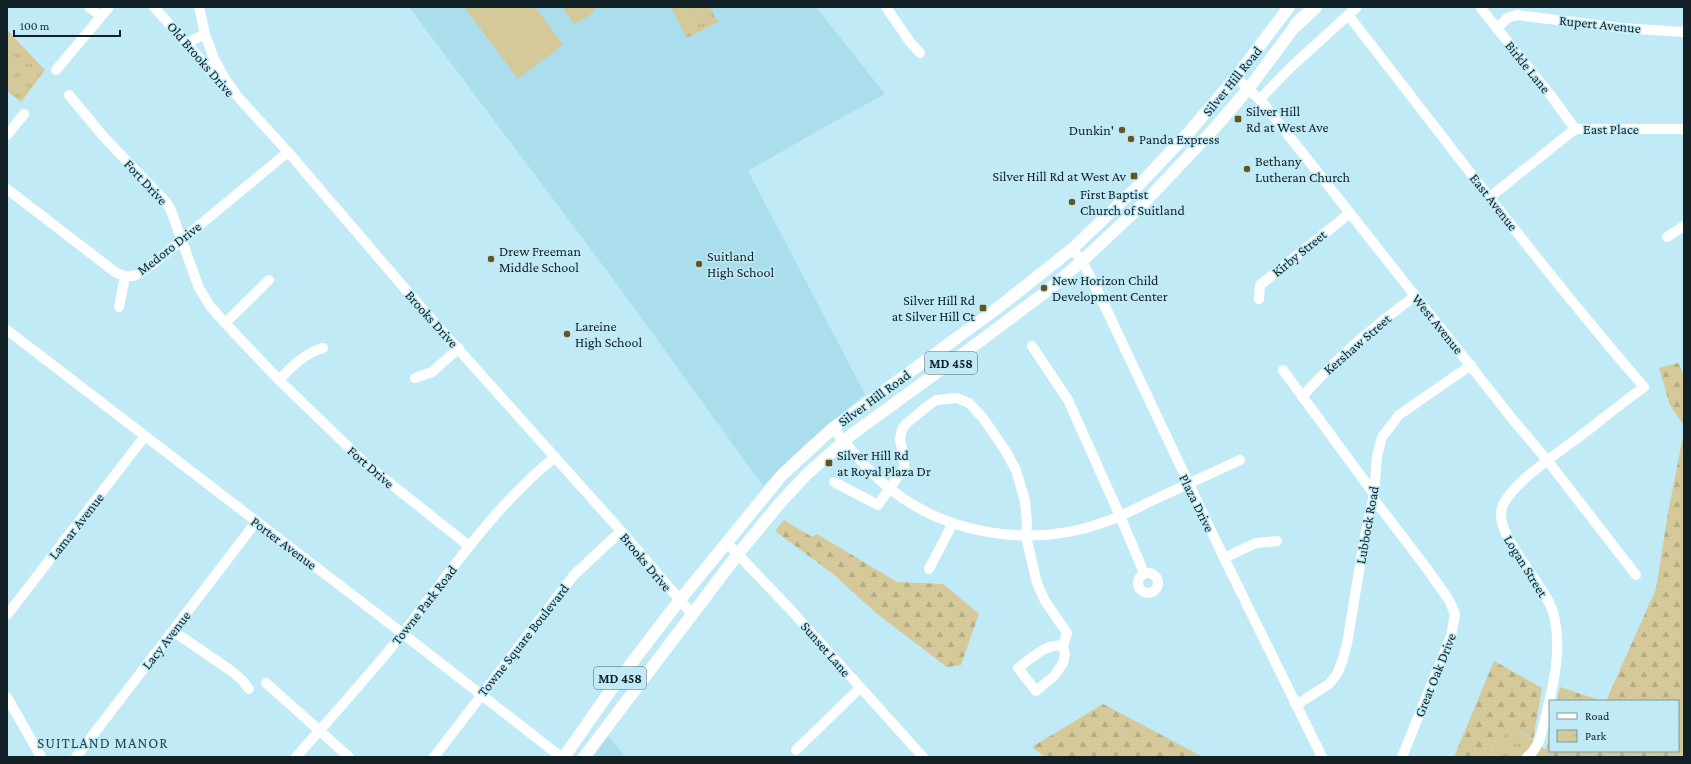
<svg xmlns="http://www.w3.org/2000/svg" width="1691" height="764" font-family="'Crimson Pro',serif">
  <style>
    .built { fill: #abdeed }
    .forest { fill: url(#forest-firs) }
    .park { fill: url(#park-tufts) }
    .pitch { fill: #d5c899 }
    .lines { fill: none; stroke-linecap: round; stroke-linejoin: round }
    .minor { stroke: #fff; stroke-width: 10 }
    .major { stroke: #fff; stroke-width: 12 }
    .highway { stroke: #fff; stroke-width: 14 }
    .poi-dot { fill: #635421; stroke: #c0eaf6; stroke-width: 1.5 }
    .labels { text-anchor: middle; stroke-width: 3; stroke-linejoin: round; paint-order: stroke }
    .shield { fill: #c0eaf6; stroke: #465d64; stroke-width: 1 }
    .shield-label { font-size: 13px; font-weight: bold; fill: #112125 }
    .street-label { font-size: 14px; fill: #112125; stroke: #c0eaf6 }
    .poi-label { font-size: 14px; fill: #112125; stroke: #c0eaf6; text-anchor: start }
    .neighbourhood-label { font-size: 15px; letter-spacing: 1px; fill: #244a54; stroke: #c0eaf6 }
  </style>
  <defs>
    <pattern id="forest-firs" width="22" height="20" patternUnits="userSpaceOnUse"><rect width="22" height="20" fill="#d5c899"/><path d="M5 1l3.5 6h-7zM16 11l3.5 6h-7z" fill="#b6ac84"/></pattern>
    <pattern id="park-tufts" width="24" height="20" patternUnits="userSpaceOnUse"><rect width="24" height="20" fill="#d5c899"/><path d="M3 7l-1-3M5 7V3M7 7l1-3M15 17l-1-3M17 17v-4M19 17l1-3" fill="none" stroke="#b6ac84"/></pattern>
  </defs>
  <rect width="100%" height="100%" fill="#c0eaf6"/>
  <!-- built -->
  <g class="built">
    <path d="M409,7H816L885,94L819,130L748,171L865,394L808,442L784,464L763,486L619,287Z"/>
    <path d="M608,736L626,757H593Z"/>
  </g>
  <!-- forest -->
  <g class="forest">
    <path d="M1678,363L1684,375V426L1670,405L1659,368Z"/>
    <path d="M1684,431V757H1554L1546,750L1550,733V751H1678V701H1606L1656,589L1668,513Z"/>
    <path d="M784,520L812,537L817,534L897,582L943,584L979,614L961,665L947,667L876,613L832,573L775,531Z"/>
    <path d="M1494,661L1542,688L1533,740L1512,726L1486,757H1454Z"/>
    <path d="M1560,687L1602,701H1557Z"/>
    <path d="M1103,704L1203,757H1045L1032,747Z"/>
  </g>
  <!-- park -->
  <g class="park">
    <path d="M671,7H710L718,22L687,38Z"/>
    <path d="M7,30L45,70L21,102L7,91Z"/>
    <path d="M1512,726L1546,750L1554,757H1486Z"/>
  </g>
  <!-- pitch -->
  <g class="pitch">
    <path d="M464,7H535L563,45L518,79Z"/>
    <path d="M562,7H597L589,16L574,24Z"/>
    <path d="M677,7H688L697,25L687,30L675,8Z"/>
    <path d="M692,7H705L711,18L701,23Z"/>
  </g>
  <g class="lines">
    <!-- minor -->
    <g class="minor">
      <path d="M89,7L101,16"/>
      <path d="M154,7L226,88"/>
      <path d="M199,7L205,34L214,59L225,79L238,97L288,152L425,312L621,531L692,614"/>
      <path d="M886,7L910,42L920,53"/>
      <path d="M1480,7L1552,97L1575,129"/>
      <path d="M1348,15C1446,140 1540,267 1644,387C1622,403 1601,420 1579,437C1559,452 1509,485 1502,508C1493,534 1544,583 1553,612C1562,645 1555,679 1547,711C1543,726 1541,747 1527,757"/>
      <path d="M1497,29L1507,18L1517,15L1622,28L1684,32"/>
      <path d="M187,43L205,34"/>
      <path d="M56,70L109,7"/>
      <path d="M1236,77L1263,103L1514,421L1547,460L1636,575"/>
      <path d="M69,95L102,135L165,201L170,208L199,288L210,306L225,323L279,380L367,465L469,546"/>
      <path d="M1260,99L1291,67L1357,7"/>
      <path d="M7,135L24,114"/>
      <path d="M7,189L115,272C133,282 140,273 155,262L288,152"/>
      <path d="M1490,197L1575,129H1684"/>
      <path d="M1667,237L1684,226"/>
      <path d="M1072,249L1082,261L1100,296L1224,558L1322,757"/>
      <path d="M1259,299L1260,285L1350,213"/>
      <path d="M119,307L125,277"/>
      <path d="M225,323L269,280"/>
      <path d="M7,330L402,633L561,757"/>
      <path d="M1032,346L1068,400L1120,516L1144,573"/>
      <path d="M1283,370L1374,494"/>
      <path d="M415,378L432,372L459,348"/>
      <path d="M279,380C293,365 304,354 323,348"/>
      <path d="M1302,397C1336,358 1374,326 1415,296"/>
      <path d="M833,428C850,449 868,471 889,488C947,535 1032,548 1102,523C1123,516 1142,505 1162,496C1188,484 1214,472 1240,460"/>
      <path d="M834,482L878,505L904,468V459L900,439L902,429L906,424L925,408L936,400L957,398L969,403L983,418L1005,450L1016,470L1025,501L1027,521L1026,537L1037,583L1045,601L1067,633L1063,646L1065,654L1063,663L1054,676L1036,691L1018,668C1032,658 1046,643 1063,646"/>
      <path d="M1373,498L1425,566L1449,600L1455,614L1451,636L1402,757"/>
      <path d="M726,542L789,608L923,757"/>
      <path d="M1224,558L1256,543L1277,541"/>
      <path d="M929,569L953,523"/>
      <circle cx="1148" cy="583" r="10"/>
      <path d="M7,615L145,436"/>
      <path d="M173,631L230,670L242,680L249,689"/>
      <path d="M266,683L349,757"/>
      <path d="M7,697L41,757"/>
      <path d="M1296,705L1329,684L1337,674L1342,662L1347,644L1364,541L1374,494L1377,456L1382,437L1399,415L1471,365"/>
      <path d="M796,750L860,688"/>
      <path d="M76,757L256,522"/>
      <path d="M296,757C332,716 369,676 403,633C450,572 494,506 555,457"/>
      <path d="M434,757L574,575L621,531"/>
    </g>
    <!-- major -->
    <g class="major">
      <path d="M564,757L608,694L679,601L782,475L833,428L995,310L1072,249L1138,186L1190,131L1236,77L1289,7"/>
      <path d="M584,757L738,554L780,503L807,474L851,435L983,339L1047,291L1082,261L1144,203L1212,131L1249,88L1301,18"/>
    </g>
    <!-- highway -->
    <path class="highway" d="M1296,25L1315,7"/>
  </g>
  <!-- markers -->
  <g class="poi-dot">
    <rect x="1234" y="115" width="8" height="8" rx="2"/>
    <circle cx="1122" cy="130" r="4"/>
    <circle cx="1131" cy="139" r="4"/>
    <circle cx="1247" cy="169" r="4"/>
    <rect x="1130" y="172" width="8" height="8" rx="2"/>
    <circle cx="1072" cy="202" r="4"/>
    <circle cx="491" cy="259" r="4"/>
    <circle cx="699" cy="264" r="4"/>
    <circle cx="1044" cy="288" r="4"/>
    <rect x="979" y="304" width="8" height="8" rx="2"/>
    <circle cx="567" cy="334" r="4"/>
    <rect x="825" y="459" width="8" height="8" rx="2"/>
  </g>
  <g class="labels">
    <!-- shield labels -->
    <g class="shield">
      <rect x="925" y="352" width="52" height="22" rx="3"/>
      <rect x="594" y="667" width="52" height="22" rx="3"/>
    </g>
    <g class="shield-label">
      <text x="951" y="368">MD 458</text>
      <text x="620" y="683">MD 458</text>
    </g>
    <!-- street labels -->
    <g class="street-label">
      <text transform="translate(1600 24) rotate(6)" y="5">Rupert Avenue</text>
      <text transform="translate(201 59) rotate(49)" y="5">Old Brooks Drive</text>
      <text transform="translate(1528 67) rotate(51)" y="5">Birkle Lane</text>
      <text transform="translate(1232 81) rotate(-51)" y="5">Silver Hill Road</text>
      <text x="1611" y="134">East Place</text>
      <text transform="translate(146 182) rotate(47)" y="5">Fort Drive</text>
      <text transform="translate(1494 202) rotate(52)" y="5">East Avenue</text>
      <text transform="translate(169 248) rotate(-38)" y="5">Medoro Drive</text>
      <text transform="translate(1299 253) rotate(-39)" y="5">Kirby Street</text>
      <text transform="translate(432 319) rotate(48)" y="5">Brooks Drive</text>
      <text transform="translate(1438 324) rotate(51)" y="5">West Avenue</text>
      <text transform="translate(1357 344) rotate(-41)" y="5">Kershaw Street</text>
      <text transform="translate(874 398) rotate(-36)" y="5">Silver Hill Road</text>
      <text transform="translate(371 467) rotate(41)" y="5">Fort Drive</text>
      <text transform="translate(1197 503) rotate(64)" y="5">Plaza Drive</text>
      <text transform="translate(1367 525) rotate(-80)" y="5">Lubbock Road</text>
      <text transform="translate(76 526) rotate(-52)" y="5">Lamar Avenue</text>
      <text transform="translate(284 543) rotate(37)" y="5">Porter Avenue</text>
      <text transform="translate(646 562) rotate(50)" y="5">Brooks Drive</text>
      <text transform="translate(1526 566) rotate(58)" y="5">Logan Street</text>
      <text transform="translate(424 605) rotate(-52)" y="5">Towne Park Road</text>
      <text transform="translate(166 640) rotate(-52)" y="5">Lacy Avenue</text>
      <text transform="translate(523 640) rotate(-52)" y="5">Towne Square Boulevard</text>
      <text transform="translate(826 649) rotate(49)" y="5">Sunset Lane</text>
      <text transform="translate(1435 675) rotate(-68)" y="5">Great Oak Drive</text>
    </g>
    <!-- poi labels -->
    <g class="poi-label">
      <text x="1246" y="116">Silver Hill<tspan x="1246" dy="16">Rd at West Ave</tspan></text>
      <text x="1114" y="135" text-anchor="end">Dunkin'</text>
      <text x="1139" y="144">Panda Express</text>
      <text x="1255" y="166">Bethany<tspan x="1255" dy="16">Lutheran Church</tspan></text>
      <text x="1126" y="181" text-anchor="end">Silver Hill Rd at West Av</text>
      <text x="1080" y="199">First Baptist<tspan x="1080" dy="16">Church of Suitland</tspan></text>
      <text x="499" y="256">Drew Freeman<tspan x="499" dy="16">Middle School</tspan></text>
      <text x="707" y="261">Suitland<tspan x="707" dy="16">High School</tspan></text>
      <text x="1052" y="285">New Horizon Child<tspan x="1052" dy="16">Development Center</tspan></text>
      <text x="975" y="305" text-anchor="end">Silver Hill Rd<tspan x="975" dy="16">at Silver Hill Ct</tspan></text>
      <text x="575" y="331">Lareine<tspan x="575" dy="16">High School</tspan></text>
      <text x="837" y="460">Silver Hill Rd<tspan x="837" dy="16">at Royal Plaza Dr</tspan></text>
    </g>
    <!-- neighbourhood labels -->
    <g class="neighbourhood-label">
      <text x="103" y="748">SUITLAND MANOR</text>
    </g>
  </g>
  <!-- border -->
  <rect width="1691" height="764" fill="none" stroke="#112125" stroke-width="16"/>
  <!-- legend -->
  <rect x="1549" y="700" width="130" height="52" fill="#c0eaf6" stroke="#7a9aa2"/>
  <rect x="1557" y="713" width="20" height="6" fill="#ffffff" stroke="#7a9aa2"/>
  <text x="1585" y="720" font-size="12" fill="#112125">Road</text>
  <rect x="1557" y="730" width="20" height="12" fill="url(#park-tufts)" stroke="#7a9aa2"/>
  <text x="1585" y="740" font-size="12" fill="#112125">Park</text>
  <!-- scale -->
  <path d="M14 30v6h106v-6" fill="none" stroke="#112125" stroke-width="2"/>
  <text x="20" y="30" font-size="12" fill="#112125" stroke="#c0eaf6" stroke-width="3" paint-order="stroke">100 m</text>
</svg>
